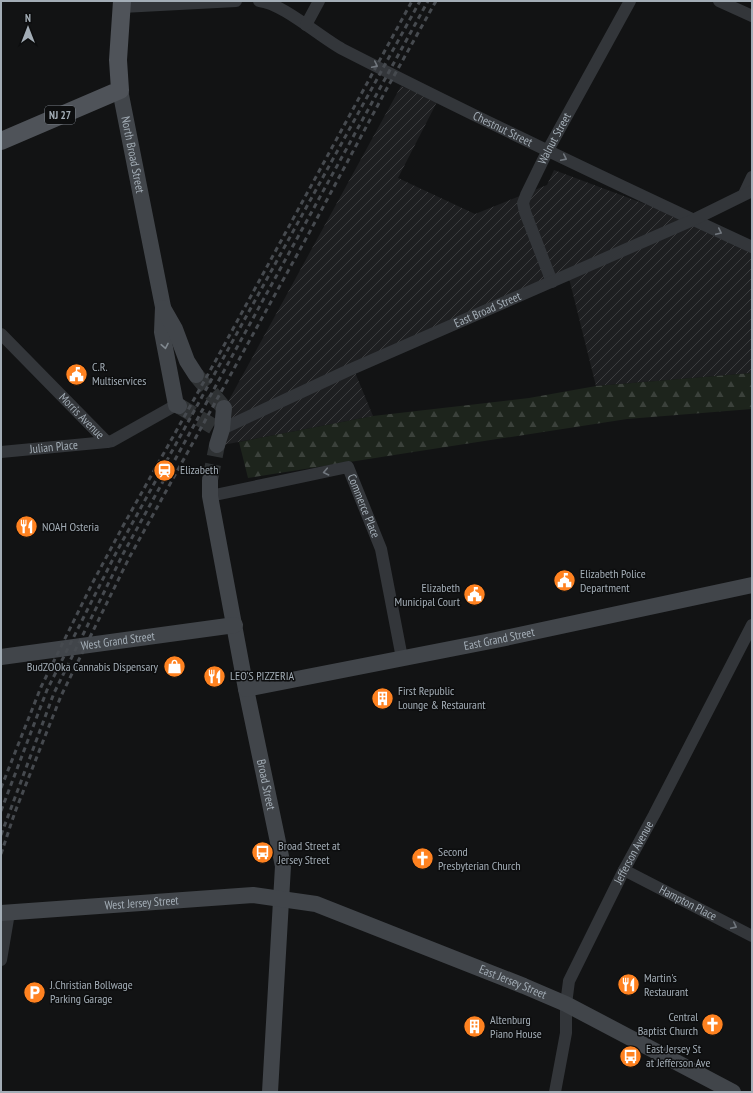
<svg xmlns="http://www.w3.org/2000/svg" width="753" height="1093" font-family="'PT Sans Narrow',sans-serif">
  <style>
    .industrial { fill: url(#industrial-furrows) }
    .forest { fill: url(#forest-firs) }
    .lines { fill: none; stroke-linecap: round; stroke-linejoin: round }
    .secondary-tunnel { stroke: #2f3234; stroke-width: 16; stroke-dasharray: 16 8; stroke-linecap: butt }
    .street { stroke: #33363a; stroke-width: 12 }
    .secondary { stroke: #41454a; stroke-width: 16 }
    .primary { stroke: #4f5359; stroke-width: 18 }
    .rail { stroke: #464a4f; stroke-width: 3; stroke-dasharray: 5 4; stroke-linecap: butt }
    .oneway { stroke: #71777e }
    .oneway2 { stroke: #818990 }
    .labels { text-anchor: middle; stroke-width: 3; stroke-linejoin: round; paint-order: stroke }
    .shield { fill: #0d0e0f; stroke: #767d84; stroke-width: 1 }
    .shield-label { font-size: 11px; font-weight: bold; fill: #a3adb6 }
    .street-label { font-size: 12px; fill: #a3adb6; stroke: #0d0e0f }
    .poi-label { font-size: 12px; fill: #a3adb6; stroke: #0d0e0f; text-anchor: start }
  </style>
  <defs>
    <pattern id="industrial-furrows" width="10" height="10" patternUnits="userSpaceOnUse"><rect width="10" height="10" fill="#1e1f21"/><path d="M-1 1l2-2M0 10L10 0M9 11l2-2" fill="none" stroke="#3c3d3f"/></pattern>
    <pattern id="forest-firs" width="22" height="20" patternUnits="userSpaceOnUse"><rect width="22" height="20" fill="#1d241c"/><path d="M5 1l3.5 6h-7zM16 11l3.5 6h-7z" fill="#3b413b"/></pattern>
  </defs>
  <rect width="100%" height="100%" fill="#121314"/>
  <!-- industrial -->
  <path class="industrial" d="M401,86L437,102L398,178L475,214L547,185L554,170L752,244V373L596,386L568,274L354,370L373,416L223,445L218,420Z"/>
  <!-- forest -->
  <path class="forest" d="M752,373V409L627,419L407,453L248,478L239,442L373,416L529,398L596,386Z"/>
  <g class="lines">
    <!-- secondary-tunnel -->
    <g class="secondary-tunnel">
      <path d="M196,375L224,408"/>
      <path d="M179,406L214,427"/>
      <path d="M210,480L217,445"/>
    </g>
    <!-- street -->
    <g class="street">
      <path id="s1" d="M259,1C282,3 320,37 342,49C477,118 614,183 752,247"/>
      <path d="M719,1L752,16"/>
      <path d="M122,7L236,1"/>
      <path d="M306,25L319,1"/>
      <path d="M744,194L752,177"/>
      <path id="s2" d="M552,282L525,212L523,203L526,195L548,150L630,1"/>
      <path id="s3" d="M1,334L107,442L112,441L176,405"/>
      <path id="s4" d="M222,429L347,371L693,220L752,191"/>
      <path id="s5" d="M1,452L107,442"/>
      <path id="s6" d="M210,496L348,467L381,549L402,658"/>
      <path id="s7" d="M624,870L752,936"/>
      <path d="M1,960L9,913"/>
      <path id="s8" d="M555,1092L566,1033V1004L569,981L624,870L654,815L752,625"/>
    </g>
    <!-- secondary -->
    <g class="secondary">
      <path id="s9" d="M120,90L163,307L162,332L176,405L179,406"/>
      <path d="M163,308L175,329L187,361L196,375"/>
      <path d="M217,445L222,429L224,408"/>
      <path id="s10" d="M210,480V496L246,689L283,866L270,1092"/>
      <path id="s11" d="M1,657L235,625"/>
      <path id="s12" d="M246,689L496,640L752,585"/>
      <path id="s13" d="M1,913L253,895L316,904L524,986L566,1004L733,1092"/>
    </g>
    <!-- primary -->
    <path class="primary" d="M1,141L120,90L118,60L122,1"/>
    <!-- rail -->
    <g class="rail">
      <path d="M1,788L41,687L93,582L123,526L216,360L412,1"/>
      <path d="M1,811L47,690L117,551L420,1"/>
      <path d="M1,835L54,693L123,554L428,1"/>
      <path d="M1,854L15,812L61,696L129,558L308,235L386,90L436,1"/>
    </g>
  </g>
  <!-- one-way arrows -->
  <defs><path id="oneway-chevron" d="M-2-3.5L2.5 0L-2 3.5" fill="none" stroke-width="1.6" stroke-linecap="round" stroke-linejoin="round"/></defs>
  <g class="oneway">
    <use href="#oneway-chevron" transform="translate(375 65) rotate(26)"/>
    <use href="#oneway-chevron" transform="translate(564 158) rotate(26)"/>
    <use href="#oneway-chevron" transform="translate(719 232) rotate(25)"/>
    <use href="#oneway-chevron" transform="translate(326 472) rotate(168)"/>
    <use href="#oneway-chevron" transform="translate(734 926) rotate(27)"/>
  </g>
  <use class="oneway2" href="#oneway-chevron" transform="translate(165 346) rotate(79)"/>
  <!-- icons -->
  <defs>
    <symbol id="civic-disc" viewBox="-11 -11 22 22"><circle r="9.5" fill="#ff8220" stroke="#0d0e0f"/><path d="M-.6-6.5H3V-4.5H.6V-3L4-1V1h2V6H-6V1h2V-1L-.6-3ZM-1.2 2.5V6h2.4V2.5Z" fill="#fff"/></symbol>
    <symbol id="station-disc" viewBox="-11 -11 22 22"><circle r="9.5" fill="#ff8220" stroke="#0d0e0f"/><path d="M-3-6H3Q5-6 5-4V2Q5 4 3 4L4.5 6H3L1.5 4h-3L-3 6H-4.5L-3 4Q-5 4-5 2V-4Q-5-6-3-6ZM-3.5-4v3h7v-3ZM-3.5 1v1.5H-2V1ZM2 1v1.5H3.5V1Z" fill="#fff"/></symbol>
    <symbol id="restaurant-disc" viewBox="-11 -11 22 22"><circle r="9.5" fill="#ff8220" stroke="#0d0e0f"/><path d="M-5-6h1v4h1v-4h1v4h1v-4h1v5L-1.5 .5V6h-2V.5L-5-1ZM5-6V6H3V1.5H1.5Q1.5-4 5-6Z" fill="#fff"/></symbol>
    <symbol id="shop-disc" viewBox="-11 -11 22 22"><circle r="9.5" fill="#ff8220" stroke="#0d0e0f"/><path d="M-5-2.5h2.3a2.7 3.5 0 0 1 5.4 0H5L5.5 6h-11ZM-1.5-2.5h3a1.5 2.3 0 0 0-3 0Z" fill="#fff"/></symbol>
    <symbol id="building-disc" viewBox="-11 -11 22 22"><circle r="9.5" fill="#ff8220" stroke="#0d0e0f"/><path d="M-4-6H4V6H1V3H-1V6H-4ZM-2.5-4.3h1.7v1.8h-1.7ZM.8-4.3h1.7v1.8H.8ZM-2.5-1h1.7V.8h-1.7ZM.8-1h1.7V.8H.8Z" fill="#fff"/></symbol>
    <symbol id="bus-disc" viewBox="-11 -11 22 22"><circle r="9.5" fill="#ff8220" stroke="#0d0e0f"/><path d="M-5-6H5V4H4V6H2V4H-2V6H-4V4H-5ZM-3.5-4V0h7V-4ZM-3.5 1.2v1.5H-2V1.2ZM2 1.2v1.5H3.5V1.2Z" fill="#fff"/></symbol>
    <symbol id="church-disc" viewBox="-11 -11 22 22"><circle r="9.5" fill="#ff8220" stroke="#0d0e0f"/><path d="M-1.2-6h2.4v3.5h3.3v2.4h-3.3V6h-2.4V-.1h-3.3v-2.4h3.3Z" fill="#fff"/></symbol>
    <symbol id="parking-disc" viewBox="-11 -11 22 22"><circle r="9.5" fill="#ff8220" stroke="#0d0e0f"/><path d="M-3.5-5.5H1a3.5 3.5 0 0 1 0 7H-1V5.5H-3.5ZM-1-3.4V-.6H.8a1.4 1.4 0 0 0 0-2.8Z" fill="#fff"/></symbol>
  </defs>
  <g fill-rule="evenodd">
    <use href="#civic-disc" x="64" y="362" width="25" height="25"/>
    <use href="#station-disc" x="152" y="458" width="25" height="25"/>
    <use href="#restaurant-disc" x="14" y="514" width="25" height="25"/>
    <use href="#civic-disc" x="552" y="568" width="25" height="25"/>
    <use href="#civic-disc" x="462" y="582" width="25" height="25"/>
    <use href="#shop-disc" x="162" y="654" width="25" height="25"/>
    <use href="#restaurant-disc" x="202" y="664" width="25" height="25"/>
    <use href="#building-disc" x="370" y="686" width="25" height="25"/>
    <use href="#bus-disc" x="250" y="840" width="25" height="25"/>
    <use href="#church-disc" x="410" y="846" width="25" height="25"/>
    <use href="#restaurant-disc" x="616" y="972" width="25" height="25"/>
    <use href="#parking-disc" x="22" y="980" width="25" height="25"/>
    <use href="#church-disc" x="700" y="1012" width="25" height="25"/>
    <use href="#building-disc" x="462" y="1014" width="25" height="25"/>
    <use href="#bus-disc" x="618" y="1044" width="25" height="25"/>
  </g>
  <g class="labels">
    <!-- shield labels -->
    <rect class="shield" x="45" y="106" width="30" height="18" rx="3"/>
    <g class="shield-label">
      <text x="60" y="119">NJ 27</text>
    </g>
    <!-- street labels -->
    <g class="street-label">
      <text dy="4" stroke="none"><textPath href="#s1" startOffset="276">Chestnut Street</textPath></text>
      <text dy="4" stroke="none"><textPath href="#s2" startOffset="156">Walnut Street</textPath></text>
      <text dy="4" stroke="none"><textPath href="#s9" startOffset="66">North Broad Street</textPath></text>
      <text dy="4" stroke="none"><textPath href="#s4" startOffset="291">East Broad Street</textPath></text>
      <text dy="4" stroke="none"><textPath href="#s3" startOffset="115">Morris Avenue</textPath></text>
      <text dy="4" stroke="none"><textPath href="#s5" startOffset="53">Julian Place</textPath></text>
      <text dy="4" stroke="none"><textPath href="#s6" startOffset="183">Commerce Place</textPath></text>
      <text dy="4" stroke="none"><textPath href="#s12" startOffset="258">East Grand Street</textPath></text>
      <text dy="4" stroke="none"><textPath href="#s11" startOffset="118">West Grand Street</textPath></text>
      <text dy="4" stroke="none"><textPath href="#s10" startOffset="310">Broad Street</textPath></text>
      <text dy="4" stroke="none"><textPath href="#s8" startOffset="256">Jefferson Avenue</textPath></text>
      <text dy="4" stroke="none"><textPath href="#s13" startOffset="141">West Jersey Street</textPath></text>
      <text dy="4" stroke="none"><textPath href="#s7" startOffset="72">Hampton Place</textPath></text>
      <text dy="4" stroke="none"><textPath href="#s13" startOffset="528">East Jersey Street</textPath></text>
    </g>
    <!-- poi labels -->
    <g class="poi-label">
      <text x="92" y="371">C.R.<tspan x="92" dy="14">Multiservices</tspan></text>
      <text x="180" y="474">Elizabeth</text>
      <text x="42" y="531">NOAH Osteria</text>
      <text x="580" y="578">Elizabeth Police<tspan x="580" dy="14">Department</tspan></text>
      <text x="460" y="592" text-anchor="end">Elizabeth<tspan x="460" dy="14">Municipal Court</tspan></text>
      <text x="158" y="671" text-anchor="end">BudZOOka Cannabis Dispensary</text>
      <text x="230" y="680">LEO'S PIZZERIA</text>
      <text x="398" y="695">First Republic<tspan x="398" dy="14">Lounge &amp; Restaurant</tspan></text>
      <text x="278" y="850">Broad Street at<tspan x="278" dy="14">Jersey Street</tspan></text>
      <text x="438" y="856">Second<tspan x="438" dy="14">Presbyterian Church</tspan></text>
      <text x="644" y="982">Martin's<tspan x="644" dy="14">Restaurant</tspan></text>
      <text x="50" y="989">J.Christian Bollwage<tspan x="50" dy="14">Parking Garage</tspan></text>
      <text x="698" y="1021" text-anchor="end">Central<tspan x="698" dy="14">Baptist Church</tspan></text>
      <text x="490" y="1024">Altenburg<tspan x="490" dy="14">Piano House</tspan></text>
      <text x="646" y="1053">East Jersey St<tspan x="646" dy="14">at Jefferson Ave</tspan></text>
    </g>
  </g>
  <!-- border -->
  <rect width="753" height="1093" fill="none" stroke="#a3adb6" stroke-width="4"/>
  <!-- north arrow -->
  <g transform="translate(28 28)" stroke="#0d0e0f" stroke-width="3" paint-order="stroke">
  <path d="M0-3L7 15L0 10L-7 15Z" fill="#a3adb6"/>
  <text y="-6" font-size="11" font-weight="bold" text-anchor="middle" fill="#a3adb6">N</text>
  </g>
</svg>
